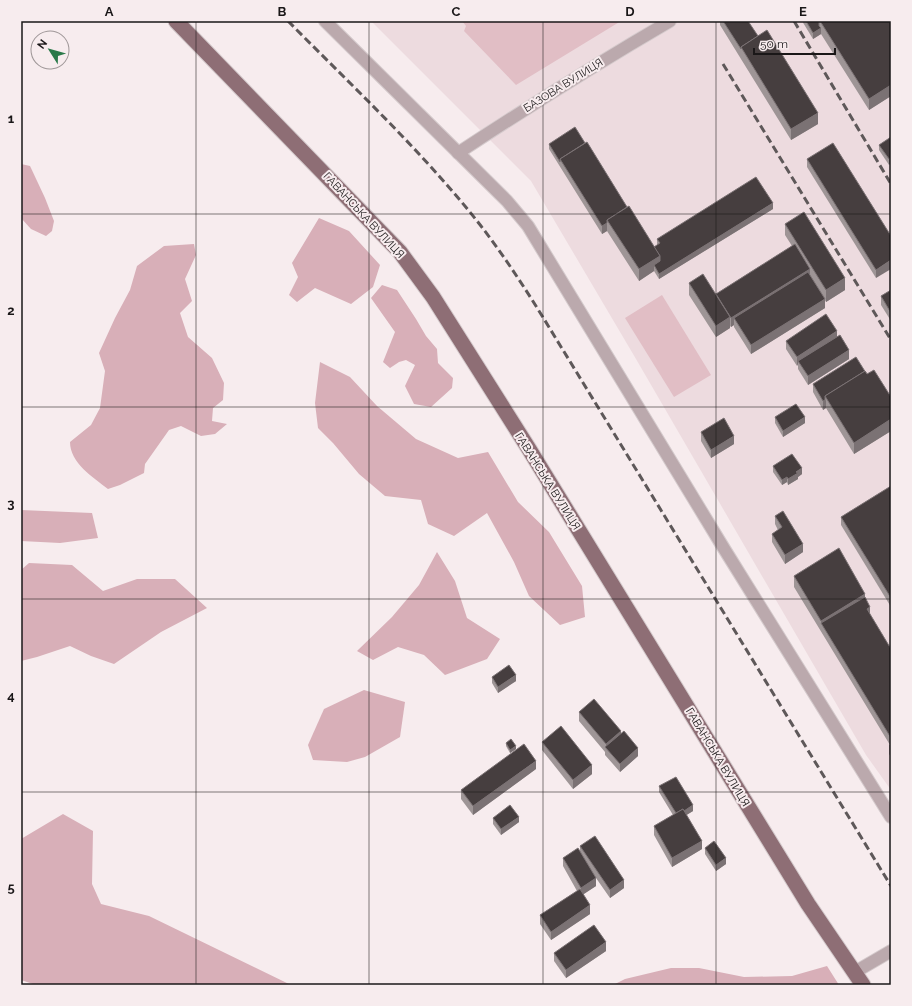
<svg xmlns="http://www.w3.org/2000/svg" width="912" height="1006" font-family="Raleway,sans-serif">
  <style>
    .built { fill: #eddbdf }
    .green { fill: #e1bec5 }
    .forest { fill: #d8afb8 }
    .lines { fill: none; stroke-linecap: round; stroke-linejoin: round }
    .minor-casing { stroke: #d4cacc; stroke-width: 14 }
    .major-casing { stroke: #d4cacc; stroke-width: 17 }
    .minor { stroke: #bba9ad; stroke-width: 12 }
    .major { stroke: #8e6e75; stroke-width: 15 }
    .rail { stroke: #5e5859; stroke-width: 3; stroke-dasharray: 8 4; stroke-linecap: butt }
    .wall { fill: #9e9596 }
    .shaded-wall { fill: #7b7274 }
    .building { fill: #463e3f; stroke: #7b7274 }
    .grid { fill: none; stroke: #1a1718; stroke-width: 1; stroke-opacity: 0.55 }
    .labels { text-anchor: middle; stroke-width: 4; stroke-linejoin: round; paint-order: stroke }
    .street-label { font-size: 11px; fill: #1a1718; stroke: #f7ecee }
    .neatline { fill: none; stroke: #1a1718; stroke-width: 1.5 }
    .grid-label { font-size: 13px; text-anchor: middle; font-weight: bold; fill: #1a1718 }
  </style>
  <rect width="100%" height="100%" fill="#f7ecee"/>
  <!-- built -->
  <path class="built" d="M371,21H891V790L866,755L636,359L531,181Z"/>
  <!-- green -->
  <g class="green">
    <path d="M462,21H621L516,85L464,31L466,26Z"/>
    <path d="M662,295L711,375L674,397L625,318Z"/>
  </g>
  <!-- forest -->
  <g class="forest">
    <path d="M21,164L30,166L45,198L54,221L52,231L46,236L31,229L21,218Z"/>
    <path d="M319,218L349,231L380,265L373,287L351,304L315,288L297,302L289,295L298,277L292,263Z"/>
    <path d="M194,244L196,255L185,279L192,301L180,313L188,337L212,358L224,383L223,400L213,408L212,421L227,424L215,434L201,436L181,426L169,430L145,464L144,473L120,485L108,489C93,477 70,463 70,442L91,425L100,408L105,371L99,353L115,318L130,290L137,266L164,246Z"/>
    <path d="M382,285L397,290L416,319L426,336L437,349L438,363L453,378L452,388L431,407L414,404L405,386L415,365L406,360L399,362L390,368L383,362L395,332L371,298Z"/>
    <path d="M320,362L350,377L377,406L416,439L458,458L488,452L518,502L549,532L582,586L585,617L560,625L529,596L514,562L487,513L454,536L428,524L421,500L385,496L359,474L333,443L318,428L315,403Z"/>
    <path d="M21,510L92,513L98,538L60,543L21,541Z"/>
    <path d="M437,552L455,581L467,618L500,639L487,659L445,675L424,655L398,647L373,660L357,651L392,617L419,585Z"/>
    <path d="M29,563L72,565L103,591L137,579H175L207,608L161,632L114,664L91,656L70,646L37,657L21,661V570Z"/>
    <path d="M364,690L405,702L400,737L365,757L347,762L313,760L308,745L324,709Z"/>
    <path d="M63,814L93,831L92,884L101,904L149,916L291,985H36L21,980V839Z"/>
    <path d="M827,966L839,985H613L625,979L671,968H699L744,977L792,976Z"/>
  </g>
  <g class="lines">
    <defs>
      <g id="minor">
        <path d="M325,21L507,201L528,226L723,547L891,817"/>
        <path d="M458,153C528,107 598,63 670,21"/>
        <path d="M855,972L891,951"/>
      </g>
      <path id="major" d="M176,21L400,252L433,297L529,449L808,904L863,985"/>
    </defs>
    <!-- minor casing -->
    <use href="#minor" class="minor-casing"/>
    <!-- major casing -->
    <use href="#major" class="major-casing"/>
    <!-- minor -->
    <use href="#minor" class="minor"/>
    <!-- major -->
    <use href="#major" class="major"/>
    <!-- rail -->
    <g class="rail">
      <path d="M288,21C353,87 424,153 481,226C508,261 532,299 555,337L891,886"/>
      <path d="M794,21L891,184"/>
      <path d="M723,64L891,340"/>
    </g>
  </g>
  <!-- wall -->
  <g class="wall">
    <path d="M720,21H748L758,36L818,124L791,140L720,25Z"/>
    <path d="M802,21H890L891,23V96L869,110L821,34L813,39Z"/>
    <path d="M891,137L889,165L879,150V145Z"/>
    <path d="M549,144L627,207L654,247L657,245V239L773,209L659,279L654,271L639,281L607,231L602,234L549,149Z"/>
    <path d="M807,159L891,236L876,278L807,167Z"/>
    <path d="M785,224L845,290L826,302L819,290L825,308L751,354L734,327V325L731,327L730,326V328L716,337L689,295V283L716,294L792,246L785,235Z"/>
    <path d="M891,290V321L881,305V296Z"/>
    <path d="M837,336L849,359L808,385L798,369V364L797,366L786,349V341Z"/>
    <path d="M867,374L891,397V431L854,454L826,408L823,410L813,392V384Z"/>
    <path d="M775,417L805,423L783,437L775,423Z"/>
    <path d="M701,432L734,444L711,458L701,441Z"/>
    <path d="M773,466L802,474L798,477V479L788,485L787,482L782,485L773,472Z"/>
    <path d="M891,486V607L841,525V517Z"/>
    <path d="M775,516L803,552L785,564L772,542V534L778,530L775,524Z"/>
    <path d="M794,576L865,597L870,615L891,649V757L889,754V745H890L794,587Z"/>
    <path d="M492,677L516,681L498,693L492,683Z"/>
    <path d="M579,712L621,733L638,756L620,772L605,755V752L579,721Z"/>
    <path d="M542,742L592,774L573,789L542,750Z"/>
    <path d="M506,743L516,749L510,753L506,746Z"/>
    <path d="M536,769L473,815L461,799V790Z"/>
    <path d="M659,786L693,811L686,815L702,849L672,867L654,835V826L673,815L659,792Z"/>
    <path d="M493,818L519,822L501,835L493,824Z"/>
    <path d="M580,846L624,888L610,898L596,878V886L583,894L590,914L551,940L540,924V915L577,891L563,866V858L580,851Z"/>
    <path d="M705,848L726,864L716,871L705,854Z"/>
    <path d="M606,951L566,978L554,961V953Z"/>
  </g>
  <!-- shaded-wall -->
  <g class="shaded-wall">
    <path d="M821,28V34L813,39V33Z"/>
    <path d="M891,85V96L869,110V99Z"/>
    <path d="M818,113V124L791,140V129Z"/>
    <path d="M891,158V163L889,165V159Z"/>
    <path d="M773,203V209L659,279V274Z"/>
    <path d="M607,223V231L602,234V226Z"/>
    <path d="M660,256V267L654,265V271L639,281V269Z"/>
    <path d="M891,260V269L876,278V270Z"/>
    <path d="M810,269V277L734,318V325L731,327V318Z"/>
    <path d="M845,278V290L826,302V290Z"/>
    <path d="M825,299V308L751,354V345Z"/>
    <path d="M730,317V328L716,337V326Z"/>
    <path d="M837,331V339L798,361V364L797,366V357Z"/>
    <path d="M849,350V359L808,385V376Z"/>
    <path d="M826,400V408L823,410V401Z"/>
    <path d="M805,417V423L783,437V431Z"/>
    <path d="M891,419V431L854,454V443Z"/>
    <path d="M734,436V444L711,458V450Z"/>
    <path d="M802,468V474L798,477V479L788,485V479L796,472Z"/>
    <path d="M787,477V482L782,485V480Z"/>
    <path d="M803,544V552L785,564V555Z"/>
    <path d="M865,594V606L821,623V632V621Z"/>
    <path d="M870,607V615L867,609Z"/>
    <path d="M516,675V681L498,693V687Z"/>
    <path d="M621,731V739L606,747V744Z"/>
    <path d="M516,746V749L510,753V750Z"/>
    <path d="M638,748V756L620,772V764Z"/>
    <path d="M536,761V769L473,815V806Z"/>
    <path d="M592,765V774L573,789V780Z"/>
    <path d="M693,805V811L677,821V815Z"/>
    <path d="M519,817V822L501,835V829Z"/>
    <path d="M702,841V849L672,867V858Z"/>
    <path d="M726,858V864L716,871V865Z"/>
    <path d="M596,878V886L581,896V888Z"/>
    <path d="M624,880V888L610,898V890Z"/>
    <path d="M590,905V914L551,940V932Z"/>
    <path d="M606,942V951L566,978V970Z"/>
  </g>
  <!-- building -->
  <g class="building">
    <path d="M723,21H748L758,36L741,47V49Z"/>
    <path d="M806,21H819V26L821,28L813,33Z"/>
    <path d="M820,21H890L891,23V85L869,99Z"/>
    <path d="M767,30L818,113L791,129L741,47Z"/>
    <path d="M575,127L585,143L560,159V162L549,144Z"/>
    <path d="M891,137V158L889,159L879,145Z"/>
    <path d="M587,142L627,207L607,220V223L602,226L560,159Z"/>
    <path d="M833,143L891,236V260L876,270L807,159Z"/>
    <path d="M756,177L773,203L659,274L654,265L660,261V256L654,247L660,243L657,239Z"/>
    <path d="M629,206L660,256L639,269L607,220Z"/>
    <path d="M804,212L845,278L826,290L785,224Z"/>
    <path d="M795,244L810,269L731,318L716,294Z"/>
    <path d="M808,272L825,299L751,345L734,318Z"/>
    <path d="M703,274L730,317L716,326L689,283Z"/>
    <path d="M891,290V313L881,296Z"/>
    <path d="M826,314L837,331L797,357L786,341Z"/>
    <path d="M840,335L849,350L808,376L798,361Z"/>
    <path d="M856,357L866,373L865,371L825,396V400L823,401L813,384Z"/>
    <path d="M874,370L891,397V419L854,443L825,396L865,371L867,374Z"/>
    <path d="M796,404L805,417L783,431L775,417Z"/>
    <path d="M724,418L734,436L711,450L701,432Z"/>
    <path d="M792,454L802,468L796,472L798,473L788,479L787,477L782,480L773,466Z"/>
    <path d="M891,486V598L841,517Z"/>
    <path d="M783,511L803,544L785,555L772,534L782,527L775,516Z"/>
    <path d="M839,548L865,594L821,621L794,576Z"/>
    <path d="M865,597L870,607L867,609L891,649V738L821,623Z"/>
    <path d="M509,665L516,675L498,687L492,677Z"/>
    <path d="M594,699L621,731L606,744L579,712Z"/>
    <path d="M561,726L592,765L573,780L542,742Z"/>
    <path d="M624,731L638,748L620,764L605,747Z"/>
    <path d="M511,739L516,746L510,750L506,743Z"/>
    <path d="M524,744L536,761L473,806L461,790Z"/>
    <path d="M676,777L693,805L684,811L683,809L676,813L659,786Z"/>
    <path d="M510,805L519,817L501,829L493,818Z"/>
    <path d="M683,809L702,841L672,858L654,826Z"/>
    <path d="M595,836L624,880L610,890L580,846Z"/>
    <path d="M714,841L726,858L716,865L705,848Z"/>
    <path d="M578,848L596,878L581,888L563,858Z"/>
    <path d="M580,889L590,905L551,932L540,915Z"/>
    <path d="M594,925L606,942L566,970L554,953Z"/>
  </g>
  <!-- grid -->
  <path class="grid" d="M196,21V985M369,21V985M543,21V985M716,21V985M21,214H891M21,407H891M21,599H891M21,792H891"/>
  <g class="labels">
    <!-- street labels -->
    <g class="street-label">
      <text transform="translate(563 85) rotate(-32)" y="4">БАЗОВА ВУЛИЦЯ</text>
      <text transform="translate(364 215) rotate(47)" y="4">ГАВАНСЬКА ВУЛИЦЯ</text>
      <text transform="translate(548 481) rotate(58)" y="4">ГАВАНСЬКА ВУЛИЦЯ</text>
      <text transform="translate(718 757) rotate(59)" y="4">ГАВАНСЬКА ВУЛИЦЯ</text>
    </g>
  </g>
  <!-- border -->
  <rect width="912" height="1006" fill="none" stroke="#f7ecee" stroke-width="44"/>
  <!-- north arrow -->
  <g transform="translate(50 50) rotate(307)"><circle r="19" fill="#f7ecee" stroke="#9f9798"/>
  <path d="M0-3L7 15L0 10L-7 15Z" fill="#2a7949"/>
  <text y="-6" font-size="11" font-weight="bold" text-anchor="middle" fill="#1a1718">N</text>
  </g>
  <!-- scale -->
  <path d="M754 48v6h81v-6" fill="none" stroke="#1a1718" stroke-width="2"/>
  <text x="760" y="48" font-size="12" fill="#1a1718" stroke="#f7ecee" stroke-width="3" paint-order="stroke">50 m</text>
  <rect x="22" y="22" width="868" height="962" class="neatline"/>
  <g class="grid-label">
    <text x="109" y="16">A</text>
    <text x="282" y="16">B</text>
    <text x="456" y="16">C</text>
    <text x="630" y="16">D</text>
    <text x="803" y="16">E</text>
    <text x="11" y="123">1</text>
    <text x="11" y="315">2</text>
    <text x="11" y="508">3</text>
    <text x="11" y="700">4</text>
    <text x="11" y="892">5</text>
  </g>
</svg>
